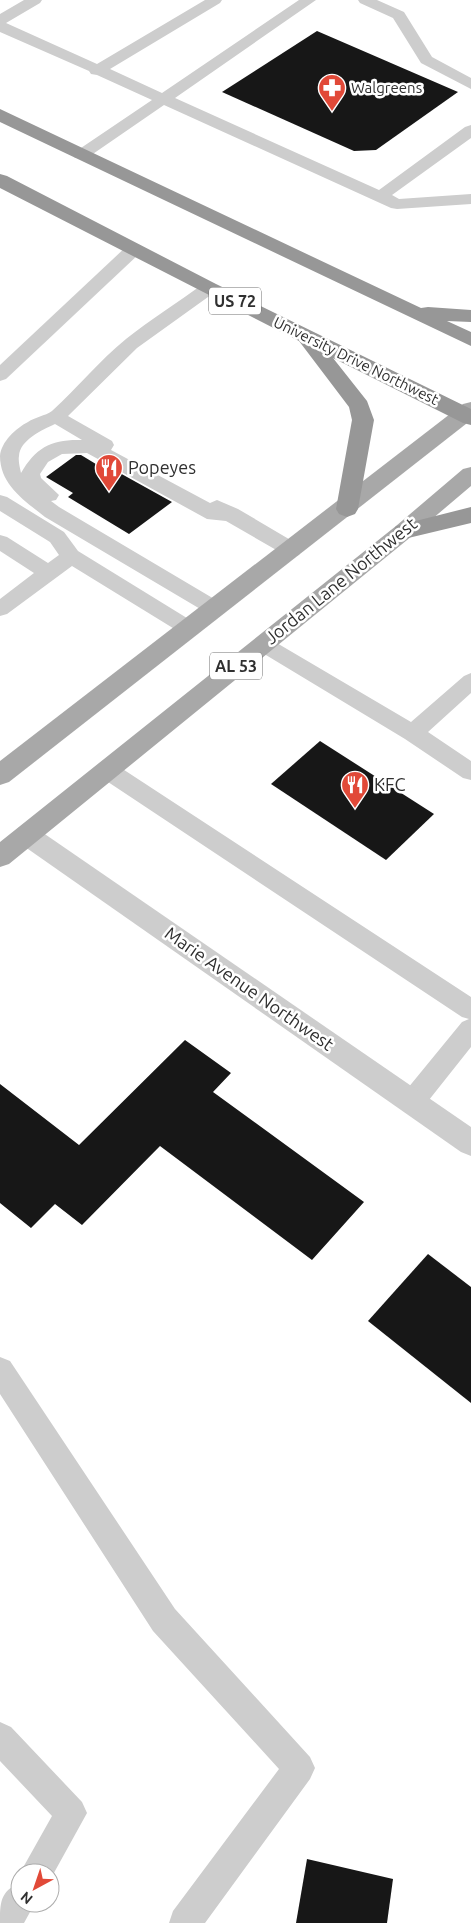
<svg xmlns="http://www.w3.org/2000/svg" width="471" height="1923" font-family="Ubuntu,sans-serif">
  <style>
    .building { fill: #171717 }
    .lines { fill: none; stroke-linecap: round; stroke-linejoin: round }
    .lane { fill: #cdcdcd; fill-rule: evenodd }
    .street { fill: #cdcdcd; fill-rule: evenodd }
    .primary { fill: #a8a8a8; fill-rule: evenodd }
    .highway { fill: #979797; fill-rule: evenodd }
    .labels { text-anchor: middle; stroke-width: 5; stroke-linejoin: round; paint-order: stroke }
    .far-poi-label { font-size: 15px; fill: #303030; stroke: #fff; text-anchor: start }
    .far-street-label { font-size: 15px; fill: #303030; stroke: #fff }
    .shield { fill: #fff; stroke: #6e6e6e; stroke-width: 1 }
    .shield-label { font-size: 16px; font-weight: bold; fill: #303030 }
    .poi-label { font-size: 18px; fill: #303030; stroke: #fff; text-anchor: start }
    .street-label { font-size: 18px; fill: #303030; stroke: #fff }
  </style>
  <rect width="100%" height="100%" fill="#fff"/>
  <!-- building -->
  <g class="building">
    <path d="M317,31L458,92L376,150L354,151L222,92Z"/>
    <path d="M76,455H81L114,475L118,472L172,502L129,534L68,497L73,493L46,477Z"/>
    <path d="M320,741L434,814L386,860L271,784Z"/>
    <path d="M185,1040L231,1073L213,1092L364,1202L312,1260L160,1146L82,1225L55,1204L31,1228L0,1203V1084L79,1145Z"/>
    <path d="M428,1254L471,1287V1403L368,1321Z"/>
    <path d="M307,1859L393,1879L387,1923H296Z"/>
  </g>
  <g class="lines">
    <!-- lane -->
    <g class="lane">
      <path d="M24,0H42L40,3L6,23L97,64L205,0H222L220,3L110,69L162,93L299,0H316L175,98L379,190L465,127L471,125V138L392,195L399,199L471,194V204L397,209L391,208L164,105L87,158H75L73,155L75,152L152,100L97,75L91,74L89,71L0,32V14Z"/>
      <path d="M358,0H377L404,12L432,57L471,78V89L421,63L393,18L360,3Z"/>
      <path d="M134,244L140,245L143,249L140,253L6,379L0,381V365L128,245Z"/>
      <path d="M209,283L215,284L218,288L215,292L137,348L68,416L112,441L114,445L111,450L210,503L217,500L238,509L299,545L302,550L299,555L292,557L285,555L226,521L207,519L87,453L62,454L48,462L40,474L41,478L59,495L56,500L51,501L59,507L221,603L224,608L221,613L214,615L207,613L45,517C25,501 0,485 0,456C1,442 16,428 28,422C35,417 45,416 52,411C77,388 99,361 126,339C150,320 177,303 203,284ZM55,424L82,440C52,439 36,447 21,473C20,468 18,461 19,456C20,440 42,430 55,424Z"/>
      <path d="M0,495L7,497L64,532L78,551L195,623L198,628L195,633L188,635L181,633L72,566L7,614L0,616V599L34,573L0,551V535L7,537L48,563L59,555L50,542L0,511Z"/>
      <path d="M263,637L270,639L411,722L464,676L471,673V693L428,732L471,761V780L463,778L405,739L256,649L253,644L256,639Z"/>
      <path d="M107,762L115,764L471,997V1047L421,1110L412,1113L403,1110L399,1102L403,1094L462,1022L469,1019L462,1017L99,776L96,770L99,764Z"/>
      <path d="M0,1357L10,1361L175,1609L310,1757L315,1768L310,1779L205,1923H169L173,1911L279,1769L153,1631L0,1394Z"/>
      <path d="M0,1722L11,1727L82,1802L87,1813L50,1880V1873H20L52,1816L0,1761Z"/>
      <path d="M20,1883V1903H35L24,1923H0C0,1903 0,1891 20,1883Z"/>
    </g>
    <!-- street -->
    <path class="street" d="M27,825L36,828L471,1127V1156L461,1152L18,842L14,835L18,828Z"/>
    <!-- primary -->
    <g class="primary">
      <path d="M471,402V420L9,782L0,785V761L463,404Z"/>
      <path d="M471,467V486L412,536L9,864L0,867V842L396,526L463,469Z"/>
    </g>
    <!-- highway -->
    <g class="highway">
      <path d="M0,109L421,308L428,307L471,310V322L447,321L471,332V346L0,122Z"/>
      <path d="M0,174L7,176L216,284L471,409V425L463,423L333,358L367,401L374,420L358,509L355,514L347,517L339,514L336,509L352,420L349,407L299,341L0,188Z"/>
      <path d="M471,507V523L404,539L396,536L393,531L396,526Z"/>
    </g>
  </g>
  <!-- icons -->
  <defs>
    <symbol id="pharmacy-pin" viewBox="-11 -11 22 30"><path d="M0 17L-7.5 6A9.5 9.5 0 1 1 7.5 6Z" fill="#e14938" stroke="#fff"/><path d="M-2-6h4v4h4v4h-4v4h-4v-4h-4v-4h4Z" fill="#fff"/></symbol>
    <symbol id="restaurant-pin" viewBox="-11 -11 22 30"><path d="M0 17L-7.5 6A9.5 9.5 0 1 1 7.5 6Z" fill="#e14938" stroke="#fff"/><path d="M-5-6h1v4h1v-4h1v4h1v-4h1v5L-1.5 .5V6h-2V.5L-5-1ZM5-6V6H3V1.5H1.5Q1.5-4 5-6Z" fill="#fff"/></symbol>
  </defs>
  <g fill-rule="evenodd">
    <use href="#pharmacy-pin" x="316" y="72" width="32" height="43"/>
    <use href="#restaurant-pin" x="93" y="452" width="32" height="43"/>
    <use href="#restaurant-pin" x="339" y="769" width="32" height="43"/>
  </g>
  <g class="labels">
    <!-- far-poi labels -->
    <g class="far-poi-label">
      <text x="351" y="93">Walgreens</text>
    </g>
    <!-- far-street labels -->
    <g class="far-street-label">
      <text transform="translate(356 361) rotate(26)" y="5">University Drive Northwest</text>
    </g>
    <!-- shield labels -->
    <g class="shield">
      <rect x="209" y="287.5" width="52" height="27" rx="4"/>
      <rect x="210" y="652.5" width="52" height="27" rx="4"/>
    </g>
    <g class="shield-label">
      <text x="235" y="307">US 72</text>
      <text x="236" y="672">AL 53</text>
    </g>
    <!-- poi labels -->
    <g class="poi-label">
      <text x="128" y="474">Popeyes</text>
      <text x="374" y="791">KFC</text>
    </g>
    <!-- street labels -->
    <g class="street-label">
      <text transform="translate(341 581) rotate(-39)" y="6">Jordan Lane Northwest</text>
      <text transform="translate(249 989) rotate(35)" y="6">Marie Avenue Northwest</text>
    </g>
  </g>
  <!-- north arrow -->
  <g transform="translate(35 1888) rotate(220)"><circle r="24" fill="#ffffff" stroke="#acacac"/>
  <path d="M0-4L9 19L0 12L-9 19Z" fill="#e14938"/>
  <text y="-8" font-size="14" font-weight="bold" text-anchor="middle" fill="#303030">N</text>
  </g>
</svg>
